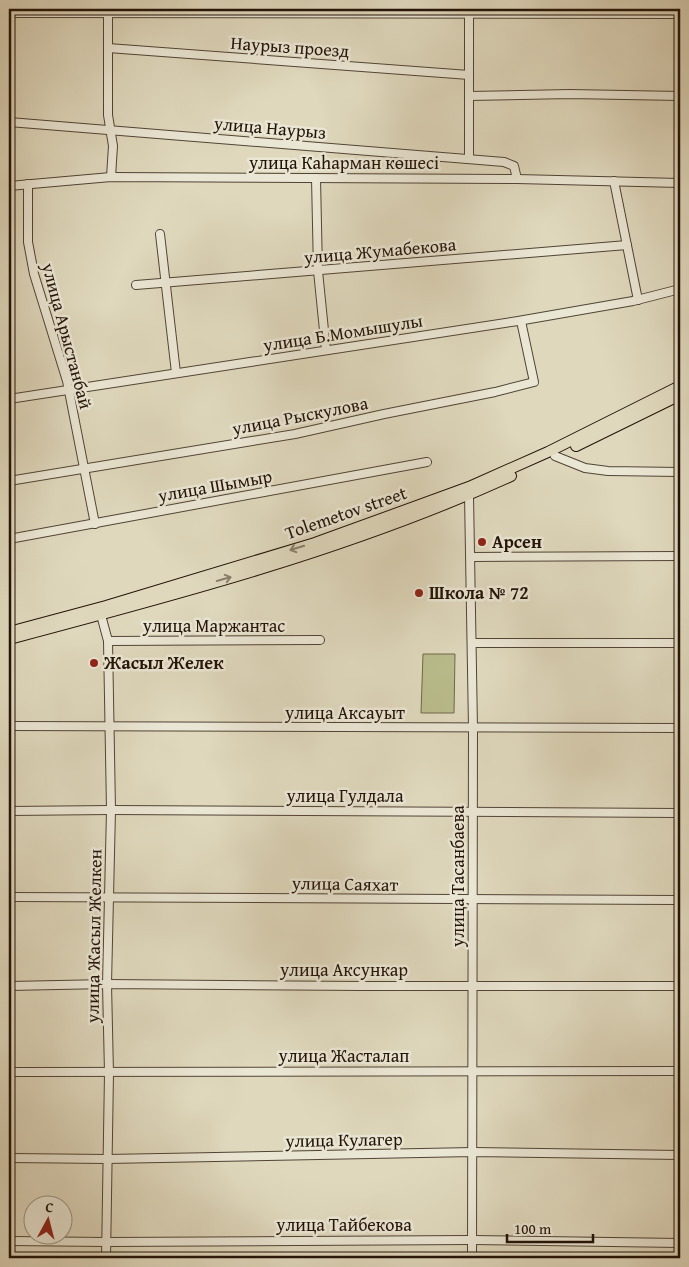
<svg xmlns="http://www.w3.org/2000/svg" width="689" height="1267" font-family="'Gentium Book Plus',serif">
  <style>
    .green { fill: #b9bc8c; stroke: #6e684a }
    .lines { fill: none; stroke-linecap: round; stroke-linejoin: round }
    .minor-casing { stroke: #514435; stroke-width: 10 }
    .major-casing { stroke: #221308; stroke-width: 12 }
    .minor { stroke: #eae6d4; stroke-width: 8 }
    .major { stroke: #dfd8bd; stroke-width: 10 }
    .oneway { stroke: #8a7f6c }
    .poi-dot { fill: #8f2418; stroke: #eae6d4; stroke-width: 2 }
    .labels { text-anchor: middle; stroke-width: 5; stroke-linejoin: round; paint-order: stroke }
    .street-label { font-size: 18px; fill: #221308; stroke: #eae6d4 }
    .poi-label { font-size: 18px; font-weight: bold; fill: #221308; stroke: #eae6d4; text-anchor: start }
  </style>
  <rect width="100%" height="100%" fill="#dfd8bd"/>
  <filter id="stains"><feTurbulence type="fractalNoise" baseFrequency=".004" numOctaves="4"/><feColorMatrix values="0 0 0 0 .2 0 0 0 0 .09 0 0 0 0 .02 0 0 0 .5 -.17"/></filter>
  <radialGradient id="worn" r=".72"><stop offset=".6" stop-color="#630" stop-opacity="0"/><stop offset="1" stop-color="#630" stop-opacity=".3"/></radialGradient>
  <!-- green -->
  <path class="green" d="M423,654H455L454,713H421Z"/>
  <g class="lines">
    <defs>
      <g id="minor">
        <path d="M108,10V115L113,146L111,177"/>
        <path d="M9,13L680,14"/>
        <path d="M108,48L469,75"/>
        <path d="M469,96L570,94L680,96"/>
        <path d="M9,122L504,162L514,166L517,179"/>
        <path d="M469,159V9"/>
        <path d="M316,178L318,271L326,350"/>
        <path d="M614,181L638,300"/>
        <path d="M28,184V242L34,274L67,381L95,524"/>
        <path d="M9,186L111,177L517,179L680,183"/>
        <path d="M160,234L176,373"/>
        <path d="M136,285L627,245"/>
        <path d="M9,399L518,321L633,301L680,289"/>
        <path d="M555,456L585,468L608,471L680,472"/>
        <path d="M9,481L295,434L384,414L495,392L534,382L521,321"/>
        <path d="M469,495L473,728L472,1258"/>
        <path d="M9,539L427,462"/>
        <path d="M471,557L680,556"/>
        <path d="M101,615L108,641L111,810L107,984L109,1073L106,1258"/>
        <path d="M108,641L320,640"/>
        <path d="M472,643H680"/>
        <path d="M9,726L680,728"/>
        <path d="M9,811L111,810L680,813"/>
        <path d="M9,897L680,900"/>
        <path d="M9,986L107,984L364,986H680"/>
        <path d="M9,1072L680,1071"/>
        <path d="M9,1158L107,1159L473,1152L680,1155"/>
        <path d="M9,1241L106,1242L472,1240L680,1243"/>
      </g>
      <g id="major">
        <path d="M576,446L680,395"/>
        <path d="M9,632L106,606L315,543L469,487L548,452L680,386"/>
        <path d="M9,639C179,594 350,549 511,476"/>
      </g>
    </defs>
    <!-- minor casing -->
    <use href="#minor" class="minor-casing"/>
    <!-- major casing -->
    <use href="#major" class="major-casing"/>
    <!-- minor -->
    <use href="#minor" class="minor"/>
    <!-- major -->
    <use href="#major" class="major"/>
  </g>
  <!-- one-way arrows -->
  <defs><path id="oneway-shaft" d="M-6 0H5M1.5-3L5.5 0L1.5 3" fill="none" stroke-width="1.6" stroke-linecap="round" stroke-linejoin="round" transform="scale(1.25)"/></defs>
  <g class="oneway">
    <use href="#oneway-shaft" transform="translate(297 548) rotate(163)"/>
    <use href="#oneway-shaft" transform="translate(224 579) rotate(-16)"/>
  </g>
  <!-- markers -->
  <g class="poi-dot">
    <circle cx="482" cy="542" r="5"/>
    <circle cx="419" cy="593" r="5"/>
    <circle cx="94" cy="663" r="5"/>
  </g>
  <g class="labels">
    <!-- street labels -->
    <g class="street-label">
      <text transform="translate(290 47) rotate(4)" y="6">Наурыз проезд</text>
      <text transform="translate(270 128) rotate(5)" y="6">улица Наурыз</text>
      <text x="344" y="169">улица Каһарман көшесі</text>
      <text transform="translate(380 251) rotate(-5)" y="6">улица Жумабекова</text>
      <text transform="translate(343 333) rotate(-9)" y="6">улица Б.Момышулы</text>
      <text transform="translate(67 336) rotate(75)" y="6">улица Арыстанбай</text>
      <text transform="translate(300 416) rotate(-11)" y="6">улица Рыскулова</text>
      <text transform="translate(215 486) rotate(-10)" y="6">улица Шымыр</text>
      <text transform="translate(346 513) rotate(-19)" y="6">Tolemetov street</text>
      <text x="214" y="632">улица Маржантас</text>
      <text x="345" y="719">улица Аксауыт</text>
      <text x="345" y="802">улица Гулдала</text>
      <text transform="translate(458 876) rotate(-90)" y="6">улица Тасанбаева</text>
      <text transform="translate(345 884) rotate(1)" y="6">улица Саяхат</text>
      <text transform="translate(94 936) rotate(-89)" y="6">улица Жасыл Желкен</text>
      <text x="344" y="976">улица Аксункар</text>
      <text x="344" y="1062">улица Жасталап</text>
      <text transform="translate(344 1140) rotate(-1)" y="6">улица Кулагер</text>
      <text x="344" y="1231">улица Тайбекова</text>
    </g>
    <!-- poi labels -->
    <g class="poi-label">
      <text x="492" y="548">Арсен</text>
      <text x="429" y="599">Школа № 72</text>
      <text x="104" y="669">Жасыл Желек</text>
    </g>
  </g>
  <!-- margin -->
  <rect width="689" height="1267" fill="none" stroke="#dfd8bd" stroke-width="30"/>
  <rect x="10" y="10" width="669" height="1247" fill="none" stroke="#221308" stroke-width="2.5"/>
  <rect x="15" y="15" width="659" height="1237" fill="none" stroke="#221308"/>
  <!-- north arrow -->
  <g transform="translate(48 1220) rotate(7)"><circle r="24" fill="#eae6d4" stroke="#9a9282"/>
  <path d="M0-4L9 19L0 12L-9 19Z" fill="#8f2418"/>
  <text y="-8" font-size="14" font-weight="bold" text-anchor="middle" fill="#221308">С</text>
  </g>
  <!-- scale -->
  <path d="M507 1234v8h86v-8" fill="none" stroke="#221308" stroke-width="2.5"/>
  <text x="514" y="1234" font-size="15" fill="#221308" stroke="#eae6d4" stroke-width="4" paint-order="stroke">100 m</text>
  <rect width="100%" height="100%" filter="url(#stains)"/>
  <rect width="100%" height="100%" fill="url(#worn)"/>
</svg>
